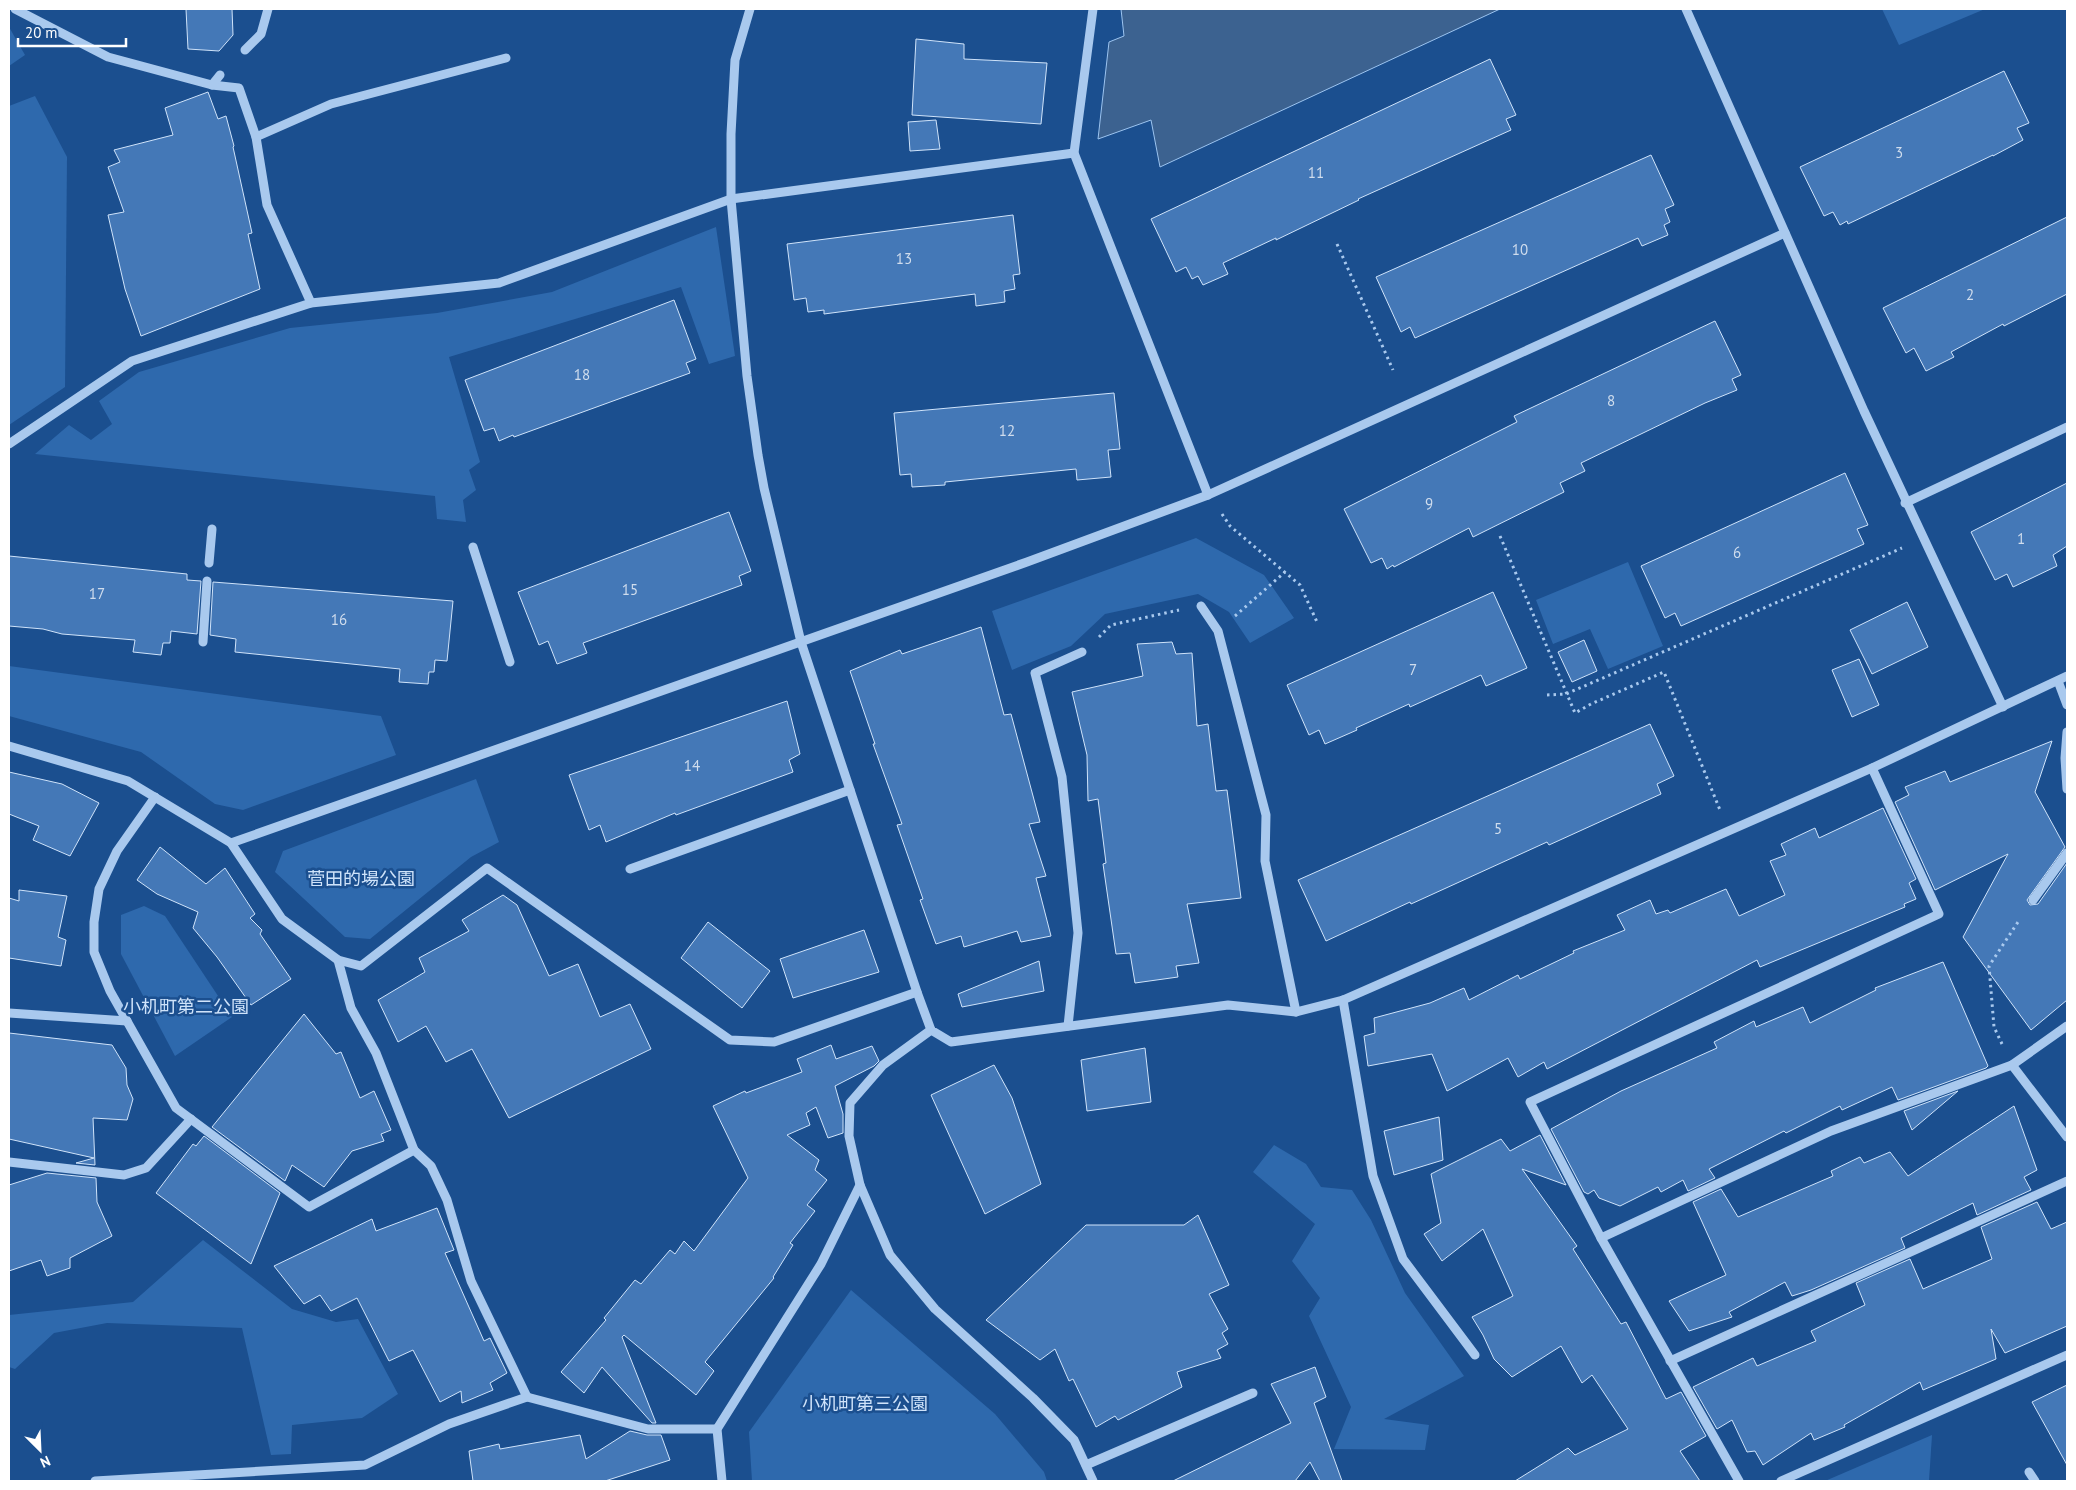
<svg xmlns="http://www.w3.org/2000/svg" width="2076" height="1490" font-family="'PT Sans','Noto Sans JP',sans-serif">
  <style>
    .green { fill: #2e69ad }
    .water { fill: #3c6290; stroke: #9cc4f0 }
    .building { fill: #4478b7; stroke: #cfe3fa }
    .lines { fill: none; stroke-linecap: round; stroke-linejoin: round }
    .path { stroke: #a9c9ee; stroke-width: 3; stroke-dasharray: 2.5 4; stroke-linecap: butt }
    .minor { stroke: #a9c9ee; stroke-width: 9 }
    .labels { text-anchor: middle; stroke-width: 5; stroke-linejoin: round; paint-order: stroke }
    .number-label { font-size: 15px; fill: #d0dded }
    .park-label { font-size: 18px; fill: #cfe3fa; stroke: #1b4f8f }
  </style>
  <rect width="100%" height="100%" fill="#1b4f8f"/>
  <!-- green -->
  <g class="green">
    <path d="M1882,9H1985L1899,45Z"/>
    <path d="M9,27L25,55L9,66Z"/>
    <path d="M35,96L67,157L65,387L9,425V106Z"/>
    <path d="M716,227L735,356L709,364L681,287L449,357L480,462L469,470L476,490L463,500L466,522L437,519L435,496L35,454L69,425L91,440L112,424L99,401L139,372L290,328L437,313L552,292Z"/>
    <path d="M1196,538L1264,575L1294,618L1250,643L1229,612L1198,594L1105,614L1071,646L1012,670L992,611Z"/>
    <path d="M1628,562L1663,646L1608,669L1590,629L1553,644L1536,600Z"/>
    <path d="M9,666L381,716L396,755L243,810L215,804L141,752L9,716Z"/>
    <path d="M476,779L499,842L471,857L370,939L345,937L275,872L283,851Z"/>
    <path d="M144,906L165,916L232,1017L175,1056L121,954V915Z"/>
    <path d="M1274,1145L1306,1164L1321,1187L1352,1190L1371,1220L1405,1293L1464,1376L1384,1419L1429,1425L1425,1450L1334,1449L1351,1407L1309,1316L1320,1298L1292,1261L1315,1224L1253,1172Z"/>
    <path d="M203,1240L292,1309L336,1322L358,1319L398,1394L362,1418L292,1425L291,1454L271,1455L242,1328L107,1323L54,1333L15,1369L9,1367V1315L133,1302Z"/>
    <path d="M851,1290L995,1414L1044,1472L1047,1481H752L749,1432Z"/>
    <path d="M1932,1435L1929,1481H1825Z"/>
  </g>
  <!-- water -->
  <path class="water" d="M1121,9H1500L1160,167L1151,120L1098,139L1109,42L1124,36Z"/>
  <!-- building -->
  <g class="building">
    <path d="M186,9H232L233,35L219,51L188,49Z"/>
    <path d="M916,39L964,44V59L1047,63L1041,124L912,115Z"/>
    <path d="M1490,59L1516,115L1506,119L1511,130L1358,199L1359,200L1276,240V238L1223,263L1228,274L1203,285L1198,276L1192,279L1186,267L1176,272L1151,219Z"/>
    <path d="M2004,71L2029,123L2017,128L2023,140L1993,156V155L1848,224L1847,221L1840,225L1833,212L1824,216L1800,167Z"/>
    <path d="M208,92L218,119L226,116L234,146L233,147L252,233L248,234L260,289L141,336L125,289L108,215L124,212L108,167L120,162L114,150L173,135L165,108Z"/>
    <path d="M936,120L940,149L910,151L908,122Z"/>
    <path d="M1651,155L1674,205L1665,209L1670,222L1664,225L1668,235L1642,246L1638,238L1415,338L1410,327L1401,332L1376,277Z"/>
    <path d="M1013,215L1020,274L1013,275L1015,289L1004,291L1005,302L976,306L975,294L824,314V310L808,312L806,298L794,300L787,244Z"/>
    <path d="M2067,217V294L2004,326L2003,324L1951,352L1954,357L1926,371L1914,348L1906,353L1883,308Z"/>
    <path d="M674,300L696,359L686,363L690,373L514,437L513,435L499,441L494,428L484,431L465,380Z"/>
    <path d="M1715,321L1741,375L1732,379L1737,390L1705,403L1581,463L1585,471L1560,483L1564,492L1473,537L1469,528L1394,567L1393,565L1387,569L1382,558L1371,563L1344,509L1517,422L1514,416Z"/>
    <path d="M1114,393L1120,449L1108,450L1111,477L1077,480L1076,469L945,482V485L912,487L911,474L900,475L894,413Z"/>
    <path d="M1845,473L1868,525L1857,529L1864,544L1681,626L1675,613L1665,618L1641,566Z"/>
    <path d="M2067,483V546L2053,555L2057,566L2013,587L2007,574L1995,580L1971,532Z"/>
    <path d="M729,512L751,571L739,576L742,585L583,643L587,653L557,664L548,641L539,645L518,592Z"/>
    <path d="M9,556L187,574V580L201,581L197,634L171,631L170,643H163L161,655L133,652L135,640L62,634L43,629L9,626Z"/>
    <path d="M213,582L453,601L447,661L435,660L434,672H429L428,684L399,682L400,669L235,652L236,639L210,635Z"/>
    <path d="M1493,592L1527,668L1486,686L1481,675L1410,707L1409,704L1356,728L1357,730L1325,744L1319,730L1309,735L1287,685Z"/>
    <path d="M1907,602L1928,647L1872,674L1850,630Z"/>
    <path d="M981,627L1004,715L1011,714L1040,822L1029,824L1046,876L1036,878L1051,936L1021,942L1017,931L964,947L961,936L936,944L920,900L923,899L897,825L902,824L873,744H875L850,671L900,650L902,654Z"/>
    <path d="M1584,640L1597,671L1572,682L1558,652Z"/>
    <path d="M1172,642L1176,654L1192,653L1197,726L1208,724L1216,791L1227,790L1241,898L1187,904L1199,963L1176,966L1178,977L1135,983L1130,953L1116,954L1103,864L1106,863L1098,799L1088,801L1087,755L1072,692L1143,676L1137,644Z"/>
    <path d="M1859,659L1879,705L1852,717L1832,670Z"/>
    <path d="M787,701L800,754L789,760L793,772L676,815L675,813L606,842L600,825L589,830L569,775Z"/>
    <path d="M1650,724L1674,776L1657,784L1661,794L1549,845L1547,842L1411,904L1410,902L1326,941L1298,880Z"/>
    <path d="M2052,741L2035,792L2065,847L2027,900L2030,905L2038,904L2067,863V1000L2031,1030L1963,937L2008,854L1935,890L1895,802L1909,795L1905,787L1945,771L1950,782Z"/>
    <path d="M9,772L62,784L99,803L70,856L33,840L39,826L9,814Z"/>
    <path d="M1883,808L1916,879L1909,883L1916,899L1904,904L1905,907L1760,967L1757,960L1547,1069L1544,1062L1518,1077L1508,1058L1447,1091L1432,1054L1368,1066L1364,1036L1375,1033L1374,1018L1430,1003L1464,988L1469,1000L1518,975L1520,979L1574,953L1573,951L1625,930L1617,915L1650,900L1656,914L1668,910L1670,913L1726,889L1739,916L1785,895L1770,861L1786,855L1781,844L1815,828L1819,838Z"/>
    <path d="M160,847L206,884L225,868L255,914L250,918L262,930L260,934L291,979L251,1005L217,957L193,928L198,912L157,894L137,880Z"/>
    <path d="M19,890L67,896L58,937L66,940L61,966L9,958V898L19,901Z"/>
    <path d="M503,895L517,905L549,976L578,964L600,1017L630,1004L651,1049L509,1118L472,1049L446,1062L426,1026L398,1042L378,1000L425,972L419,958L469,931L462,920Z"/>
    <path d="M708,922L770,971L742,1008L681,958Z"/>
    <path d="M864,930L879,972L793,998L780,959Z"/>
    <path d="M1039,961L1044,991L962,1007L958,994Z"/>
    <path d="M1943,962L1988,1066L1986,1068L1898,1100L1892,1087L1842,1110L1840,1106L1786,1133L1784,1131L1709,1169L1715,1178L1688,1191L1683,1180L1661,1192L1658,1187L1620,1206L1599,1198L1594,1190L1588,1194L1584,1192L1551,1129L1621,1091L1717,1048L1714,1042L1754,1021L1756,1027L1803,1007L1810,1023L1876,990L1875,988Z"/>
    <path d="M304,1014L336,1054L341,1052L360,1098L374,1091L391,1130L381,1134L384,1141L352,1151L324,1187L292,1165L285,1181L212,1127Z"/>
    <path d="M9,1033L112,1045L126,1068L127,1085L133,1099L127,1120L93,1118L95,1165L76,1163L94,1158L9,1139Z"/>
    <path d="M831,1045L836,1059L872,1046L879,1061L874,1066L835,1086L843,1114V1133L828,1138L816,1107L806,1113L810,1125L787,1135L819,1160L815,1170L827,1180L807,1205L815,1211L790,1243L793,1245L773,1277L774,1278L705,1362L714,1371L696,1395L624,1335L622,1337L656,1423H652L602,1367L584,1393L561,1372L606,1320L604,1318L635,1280L641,1284L670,1250L675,1254L684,1241L694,1251L748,1178L713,1106L745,1091L746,1093L802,1072L797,1059Z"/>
    <path d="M1145,1048L1151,1102L1087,1111L1081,1060Z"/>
    <path d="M994,1065L1012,1098L1041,1184L985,1214L931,1095Z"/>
    <path d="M1958,1091L1912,1130L1904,1111Z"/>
    <path d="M2014,1106L2037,1170L2024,1177L2031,1190L1977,1215L1973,1203L1901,1238L1905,1248L1811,1290L1792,1296L1785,1282L1729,1312L1732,1317L1689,1331L1669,1301L1726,1275L1693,1202L1721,1189L1738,1217L1833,1176L1831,1171L1860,1157L1864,1163L1890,1152L1908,1176Z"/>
    <path d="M1439,1117L1443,1160L1394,1175L1384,1131Z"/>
    <path d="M1540,1135L1566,1185L1522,1169L1577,1246L1573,1249L1621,1324L1626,1322L1666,1399L1681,1392L1706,1436L1680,1451L1700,1481H1515L1568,1448L1575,1455L1628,1429L1592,1375L1582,1383L1561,1346L1512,1377L1494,1359L1483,1335L1472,1317L1513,1296L1483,1229L1442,1261L1424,1234L1441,1223L1431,1174L1501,1139L1510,1151Z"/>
    <path d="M204,1136L280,1193L251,1264L156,1193L193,1144L196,1146Z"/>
    <path d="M47,1173L96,1178L97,1202L112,1236L70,1258V1268L47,1276L41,1260L9,1271V1185Z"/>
    <path d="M2037,1202L2051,1229L2067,1222V1326L2005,1353L1991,1329L1996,1359L1923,1390L1920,1382L1844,1425L1845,1427L1814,1440L1811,1433L1763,1465L1755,1451L1747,1452L1732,1420L1717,1429L1693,1387L1753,1358L1757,1366L1816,1341L1811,1331L1865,1305L1856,1283L1910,1259L1923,1289L1992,1259L1981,1227Z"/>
    <path d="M437,1208L454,1250L445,1253L484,1341L490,1338L507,1373L490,1383L493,1390L462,1403L461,1391L440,1402L413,1350L389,1361L357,1298L331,1311L320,1295L304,1304L274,1266L372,1219L376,1231Z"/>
    <path d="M1198,1215L1229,1285L1209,1294L1228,1329L1222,1333L1228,1344L1217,1350L1221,1358L1177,1372L1182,1387L1118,1420L1115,1416L1096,1427L1073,1379L1069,1381L1055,1349L1040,1360L986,1320L1086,1225H1184Z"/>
    <path d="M1315,1367L1326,1397L1314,1403L1342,1481H1320L1310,1462L1295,1481H1173L1291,1423L1271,1384Z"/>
    <path d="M2067,1385V1465L2032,1402Z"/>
    <path d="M630,1431L647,1435H661L670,1460L605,1481H473L469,1451L499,1444L500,1449L580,1435L586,1459Z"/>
  </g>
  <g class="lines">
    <!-- path -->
    <g class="path">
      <path d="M1337,244L1393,370"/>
      <path d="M1222,514L1230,526L1300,585L1317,622"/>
      <path d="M1500,536L1575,713L1591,704L1664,672L1720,810"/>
      <path d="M1235,616L1285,572"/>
      <path d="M1099,637L1111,625L1179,610"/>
      <path d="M1547,695L1566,694L1902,548"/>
      <path d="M2002,1044L1994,1027L1989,966L2020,919"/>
    </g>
    <!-- minor -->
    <g class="minor">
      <path d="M15,9L108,57L212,85L239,88L256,137L267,205L311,303"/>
      <path d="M750,9L735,60L731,134V199L747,376L758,455L764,488L801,642L917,992L931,1030L951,1042L1228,1005L1296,1012L1343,1000L1872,768L2067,676"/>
      <path d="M1093,9L1074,153L1208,495"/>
      <path d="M1686,9L1864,411L2003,707"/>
      <path d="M245,50L261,34L268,9"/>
      <path d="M212,85L220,75"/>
      <path d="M256,137L331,104L506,58"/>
      <path d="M9,444L132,361L311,303L499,283L731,199L1074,153"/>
      <path d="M1905,503L2067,427"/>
      <path d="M473,547L510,662"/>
      <path d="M209,563L212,529"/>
      <path d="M1201,606L1218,631L1266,815L1265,861L1296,1012"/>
      <path d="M203,642L207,581"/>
      <path d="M2058,681L2067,705"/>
      <path d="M2067,732L2065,758L2067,789"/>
      <path d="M9,746L128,781L231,843L1027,562L1208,495L1785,233"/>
      <path d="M155,797L117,851L99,889L94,922V952L110,991L176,1108L309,1207L414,1150L376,1053L351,1008L338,960"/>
      <path d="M231,843L282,919L338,960L361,966L487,868L730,1040L774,1042L917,992"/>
      <path d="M630,869L850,790"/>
      <path d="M2033,900L2067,853"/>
      <path d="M1343,1000L1373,1176L1403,1259L1475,1355"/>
      <path d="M9,1013L127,1021"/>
      <path d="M1068,1026L1078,933L1062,777L1035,673L1082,652"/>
      <path d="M931,1030L883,1065L850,1103L849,1136L860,1185L890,1255L935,1309L1033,1398L1074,1440L1093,1481"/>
      <path d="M2012,1065L2067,1026"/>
      <path d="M414,1150L431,1166L447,1200L471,1281L527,1397"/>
      <path d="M9,1162L124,1175L146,1168L191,1119"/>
      <path d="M1601,1238L1831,1131L2012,1065L2067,1137"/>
      <path d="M1670,1361L2067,1181"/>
      <path d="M1086,1465L1253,1393"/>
      <path d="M2029,1472L2035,1481"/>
      <path d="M95,1481L365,1465L449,1424L527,1397L648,1429H717"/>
      <path d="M722,1481L717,1429L821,1264L860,1185"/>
      <path d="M1739,1481L1601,1238L1530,1102L1939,914L1872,768"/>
      <path d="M1781,1481L2067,1355"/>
    </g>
  </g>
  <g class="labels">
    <!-- number labels -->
    <g class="number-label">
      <text x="1899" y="158">3</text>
      <text x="1316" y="178">11</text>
      <text x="1520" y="255">10</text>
      <text x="904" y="264">13</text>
      <text x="1970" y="300">2</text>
      <text x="582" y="380">18</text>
      <text x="1611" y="406">8</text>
      <text x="1007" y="436">12</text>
      <text x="1429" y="509">9</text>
      <text x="2021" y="544">1</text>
      <text x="1737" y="558">6</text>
      <text x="630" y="595">15</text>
      <text x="97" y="599">17</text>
      <text x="339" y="625">16</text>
      <text x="1413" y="675">7</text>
      <text x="692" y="771">14</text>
      <text x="1498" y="834">5</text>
    </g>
    <!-- park labels -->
    <g class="park-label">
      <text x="361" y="885">菅田的場公園</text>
      <text x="186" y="1013">小机町第二公園</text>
      <text x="865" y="1410">小机町第三公園</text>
    </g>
  </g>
  <!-- border -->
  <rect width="2076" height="1490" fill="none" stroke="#ffffff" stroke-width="20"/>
  <!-- north arrow -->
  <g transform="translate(40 1450) rotate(156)" stroke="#1b4f8f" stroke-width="4" paint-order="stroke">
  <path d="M0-4L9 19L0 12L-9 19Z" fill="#ffffff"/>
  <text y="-8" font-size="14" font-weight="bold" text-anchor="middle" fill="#ffffff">N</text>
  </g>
  <!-- scale -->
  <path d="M18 38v8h108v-8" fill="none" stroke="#ffffff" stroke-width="2.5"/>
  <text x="25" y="38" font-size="15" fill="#ffffff" stroke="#1b4f8f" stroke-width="4" paint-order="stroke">20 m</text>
</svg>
